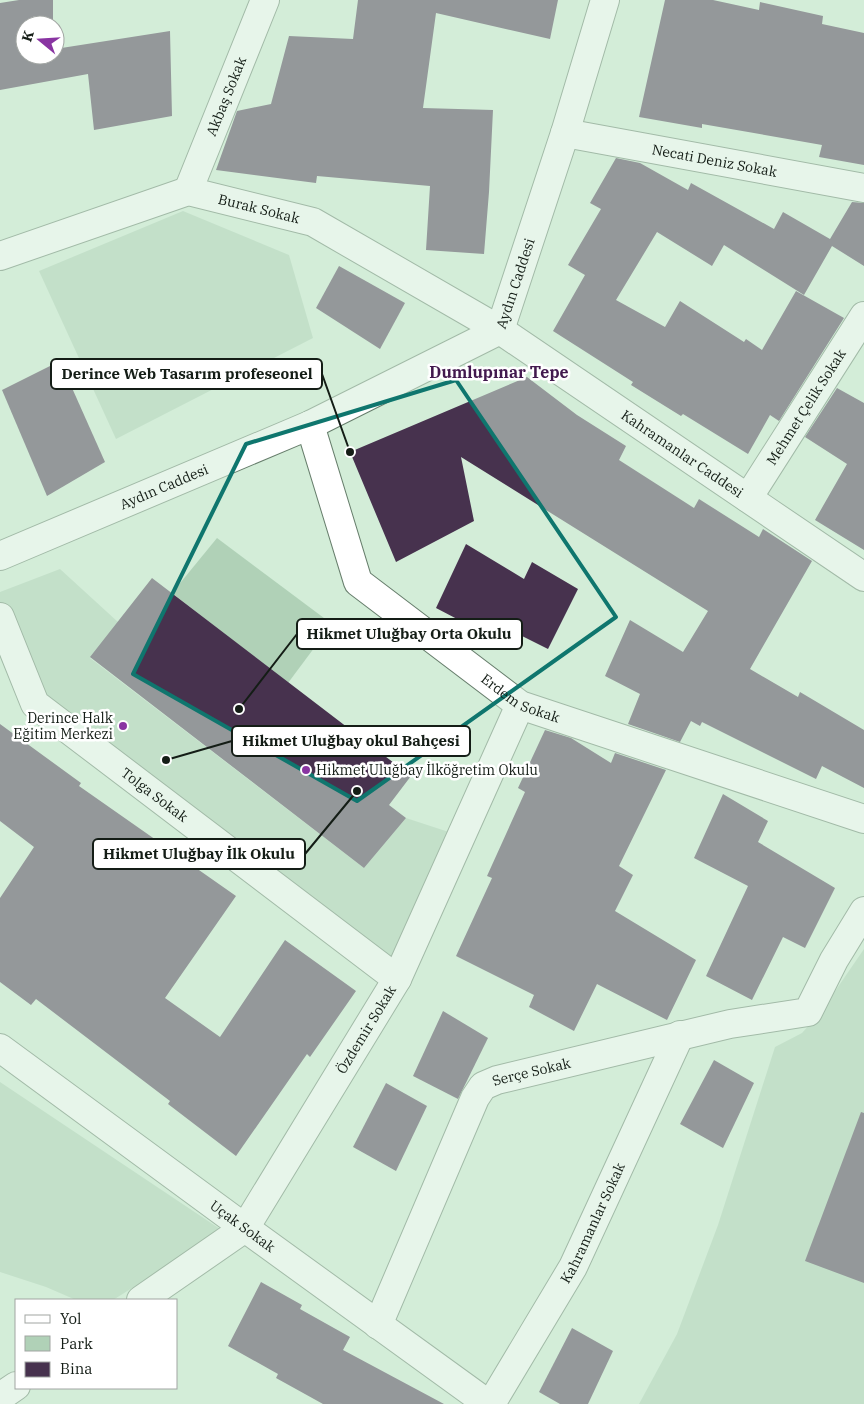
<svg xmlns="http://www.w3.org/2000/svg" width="864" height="1404" font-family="'IBM Plex Serif',serif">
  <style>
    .green { fill: #b0d1b7 }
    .building { fill: #47324e }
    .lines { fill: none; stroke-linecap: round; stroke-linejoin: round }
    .street-casing { stroke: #677e6c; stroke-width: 30 }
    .secondary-casing { stroke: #677e6c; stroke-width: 30 }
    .street { stroke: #fff; stroke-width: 28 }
    .secondary { stroke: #fff; stroke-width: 28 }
    .marked { fill: none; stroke: #0f766e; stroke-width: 4; stroke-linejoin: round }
    .poi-dot { fill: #8934a2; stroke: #fff; stroke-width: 2 }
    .labels { text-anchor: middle; stroke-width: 5; stroke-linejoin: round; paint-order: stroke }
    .street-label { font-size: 14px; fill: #141d16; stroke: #fff }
    .poi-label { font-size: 14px; fill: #141d16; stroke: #fff; text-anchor: end }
    .quarter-label { font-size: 16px; font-weight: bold; fill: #42194e; stroke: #fff }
    .leader { fill: none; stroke: #141d16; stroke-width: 2 }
    .callout-dot { fill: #141d16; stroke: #fff; stroke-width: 2 }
    .callout { fill: #fff; stroke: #141d16; stroke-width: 2 }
    .callout-label { font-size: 15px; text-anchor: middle; font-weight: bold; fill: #141d16 }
  </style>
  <rect width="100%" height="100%" fill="#d3edd8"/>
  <!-- green -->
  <g class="green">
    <path d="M183,211L289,255L313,338L116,439L39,271Z"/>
    <path d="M217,538L332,624L288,683L172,593Z"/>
    <path d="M60,569L118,622L90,658L364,868L406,818L461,836L397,979L35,704L0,617V592Z"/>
    <path d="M864,949V1404H639L677,1334L718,1225L775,1047L802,1033L820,1013Z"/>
    <path d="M0,1082L223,1231L113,1300H76L46,1287L0,1272Z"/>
  </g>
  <!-- building -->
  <g class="building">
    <path d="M19,0H53V25H25V55H55V49L170,31L172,116L94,130L88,74L0,90V3Z"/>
    <path d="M358,0H558L550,39L436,13L423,108L493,110L489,192L484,254L426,250L430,186L317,176L316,183L216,170L237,111L271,104L289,36L353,39Z"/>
    <path d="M665,0H713L759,10L760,2L823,16L822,24L864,33V165L819,157L822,145L702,124V128L639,117Z"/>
    <path d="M616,158L640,163L688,190L691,183L774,229L783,212L830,239L852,202L864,203V266L832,246L804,295L724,245L712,266L657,232L616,300L665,327L680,301L744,342L746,339L762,350L796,291L844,318L779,421L770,415L748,454L683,414L681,416L631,385L633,382L553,331L585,275L568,265L601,209L590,203Z"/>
    <path d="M339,266L405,303L380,349L316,308Z"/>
    <path d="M60,361L105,462L47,496L2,390Z"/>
    <path d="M527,377L577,415L626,446L619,460L694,508L699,499L759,537L763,529L812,561L750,669L798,697L800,692L864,730V788L822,766L816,779L702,722L700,726L691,721L680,742L628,724L640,694L605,676L630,620L683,652L708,611L461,457L474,521L396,562L350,452Z"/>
    <path d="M837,388L864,403V550L815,520L847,464L805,437Z"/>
    <path d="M466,544L524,579L532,562L578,589L548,649L488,619L482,632L436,608Z"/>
    <path d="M152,578L411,776L389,805L406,818L364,868L90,657Z"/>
    <path d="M0,724L81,783L79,786L236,896L165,998L220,1037L285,940L356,991L310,1057L307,1054L236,1156L168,1104L170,1101L36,999L31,1005L0,982V898L34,847L0,821Z"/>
    <path d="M545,730L571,738L611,763L615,753L666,770L619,866L633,875L615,911L696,960L667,1020L597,984L574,1031L529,1007L534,995L456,956L492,878L487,876L525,792L518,788Z"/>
    <path d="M723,794L768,821L758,842L835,888L805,948L783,937L752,1000L706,976L748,886L694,858Z"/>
    <path d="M443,1011L488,1038L458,1099L413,1076Z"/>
    <path d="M714,1060L754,1083L723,1148L680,1124Z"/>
    <path d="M386,1083L427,1106L396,1171L353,1147Z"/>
    <path d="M861,1112L864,1113V1283L805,1261Z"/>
    <path d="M261,1282L302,1305L300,1309L350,1337L343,1350L444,1404H323L276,1378L278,1374L228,1346Z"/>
    <path d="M572,1328L613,1351L588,1404H560L539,1392Z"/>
  </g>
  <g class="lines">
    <defs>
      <g id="street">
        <path id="s1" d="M565,133L864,188"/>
        <path id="s2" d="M188,191L265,0"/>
        <path id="s3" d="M0,256L188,191L313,222L500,330L864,577"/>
        <path id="s4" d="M310,425L358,582L520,705L864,819"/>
        <path id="s5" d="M748,498L864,316"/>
        <path id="s6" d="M0,617L35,704L397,979"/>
        <path id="s7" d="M0,1048L245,1228L488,1404"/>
        <path id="s8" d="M141,1300L245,1228L397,979L520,705"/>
        <path id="s9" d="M378,1325L475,1098L483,1086L497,1080L730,1024L808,1012L834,960L864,911"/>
        <path d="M0,1397L16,1386"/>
        <path id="s10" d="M491,1404L573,1267L680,1035"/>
      </g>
      <g id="secondary">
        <path id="s11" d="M0,556L310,425L500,330L565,133L605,0"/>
      </g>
    </defs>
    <!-- street casing -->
    <use href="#street" class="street-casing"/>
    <!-- secondary casing -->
    <use href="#secondary" class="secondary-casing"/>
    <!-- street -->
    <use href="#street" class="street"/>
    <!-- secondary -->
    <use href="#secondary" class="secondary"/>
  </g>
  <!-- marked area -->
  <path d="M0 0H864V1404H0ZM456,380L616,617L357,801L133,674L246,444Z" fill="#d3edd8" fill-opacity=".55" fill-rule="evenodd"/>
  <path class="marked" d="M456,380L616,617L357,801L133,674L246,444Z"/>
  <!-- markers -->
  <g class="poi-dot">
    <circle cx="123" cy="726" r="5"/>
    <circle cx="306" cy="770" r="5"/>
  </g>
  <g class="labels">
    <!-- street labels -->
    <g class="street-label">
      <text dy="5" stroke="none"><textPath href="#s2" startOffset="102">Akbaş Sokak</textPath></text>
      <text dy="5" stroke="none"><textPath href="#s1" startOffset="152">Necati Deniz Sokak</textPath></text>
      <text dy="5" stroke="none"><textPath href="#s3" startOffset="272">Burak Sokak</textPath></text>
      <text dy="5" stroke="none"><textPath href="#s11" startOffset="598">Aydın Caddesi</textPath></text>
      <text dy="5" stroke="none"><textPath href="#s5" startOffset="108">Mehmet Çelik Sokak</textPath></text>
      <text dy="5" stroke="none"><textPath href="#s3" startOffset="764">Kahramanlar Caddesi</textPath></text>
      <text dy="5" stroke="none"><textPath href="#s11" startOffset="178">Aydın Caddesi</textPath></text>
      <text dy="5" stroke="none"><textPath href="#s4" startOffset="365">Erdem Sokak</textPath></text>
      <text dy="5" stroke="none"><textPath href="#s6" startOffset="244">Tolga Sokak</textPath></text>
      <text dy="5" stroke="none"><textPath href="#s8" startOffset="359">Özdemir Sokak</textPath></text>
      <text dy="5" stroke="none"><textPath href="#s9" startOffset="312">Serçe Sokak</textPath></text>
      <text dy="5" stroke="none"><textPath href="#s10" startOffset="208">Kahramanlar Sokak</textPath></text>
      <text dy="5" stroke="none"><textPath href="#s7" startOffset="301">Uçak Sokak</textPath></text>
    </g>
    <!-- poi labels -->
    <g class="poi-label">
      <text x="113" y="723">Derince Halk<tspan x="113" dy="16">Eğitim Merkezi</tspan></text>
      <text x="316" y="775" text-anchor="start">Hikmet Uluğbay İlköğretim Okulu</text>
    </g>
    <!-- quarter labels -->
    <g class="quarter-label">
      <text x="499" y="378">Dumlupınar Tepe</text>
    </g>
  </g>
  <!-- callouts -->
  <path class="leader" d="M350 452L322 374M239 709L297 634M166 760L232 741M357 791L305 854"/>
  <g class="callout-dot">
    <circle cx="350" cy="452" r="5"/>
    <circle cx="239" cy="709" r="5"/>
    <circle cx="166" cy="760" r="5"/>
    <circle cx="357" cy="791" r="5"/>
  </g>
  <g class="callout">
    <rect x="51" y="359" width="271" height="30" rx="5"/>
    <rect x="297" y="619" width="225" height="30" rx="5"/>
    <rect x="232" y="726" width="238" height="30" rx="5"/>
    <rect x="93" y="839" width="212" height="30" rx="5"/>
  </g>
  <g class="callout-label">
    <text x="187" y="379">Derince Web Tasarım profeseonel</text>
    <text x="409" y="639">Hikmet Uluğbay Orta Okulu</text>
    <text x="351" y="746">Hikmet Uluğbay okul Bahçesi</text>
    <text x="199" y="859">Hikmet Uluğbay İlk Okulu</text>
  </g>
  <!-- legend -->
  <rect x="15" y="1299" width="162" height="90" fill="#ffffff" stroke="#a1a5a2"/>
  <rect x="25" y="1315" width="25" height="8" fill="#ffffff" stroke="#a1a5a2"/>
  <text x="60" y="1324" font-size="15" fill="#141d16">Yol</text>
  <rect x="25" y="1336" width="25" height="15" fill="#b0d1b7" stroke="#a1a5a2"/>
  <text x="60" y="1349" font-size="15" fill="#141d16">Park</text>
  <rect x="25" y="1362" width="25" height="15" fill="#47324e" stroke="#a1a5a2"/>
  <text x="60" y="1374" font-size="15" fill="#141d16">Bina</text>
  <!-- north arrow -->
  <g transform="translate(40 40) rotate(288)"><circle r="24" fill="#ffffff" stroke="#a1a5a2"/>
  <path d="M0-4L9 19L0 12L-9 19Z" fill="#8934a2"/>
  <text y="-8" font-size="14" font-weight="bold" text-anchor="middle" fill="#141d16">K</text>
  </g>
</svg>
